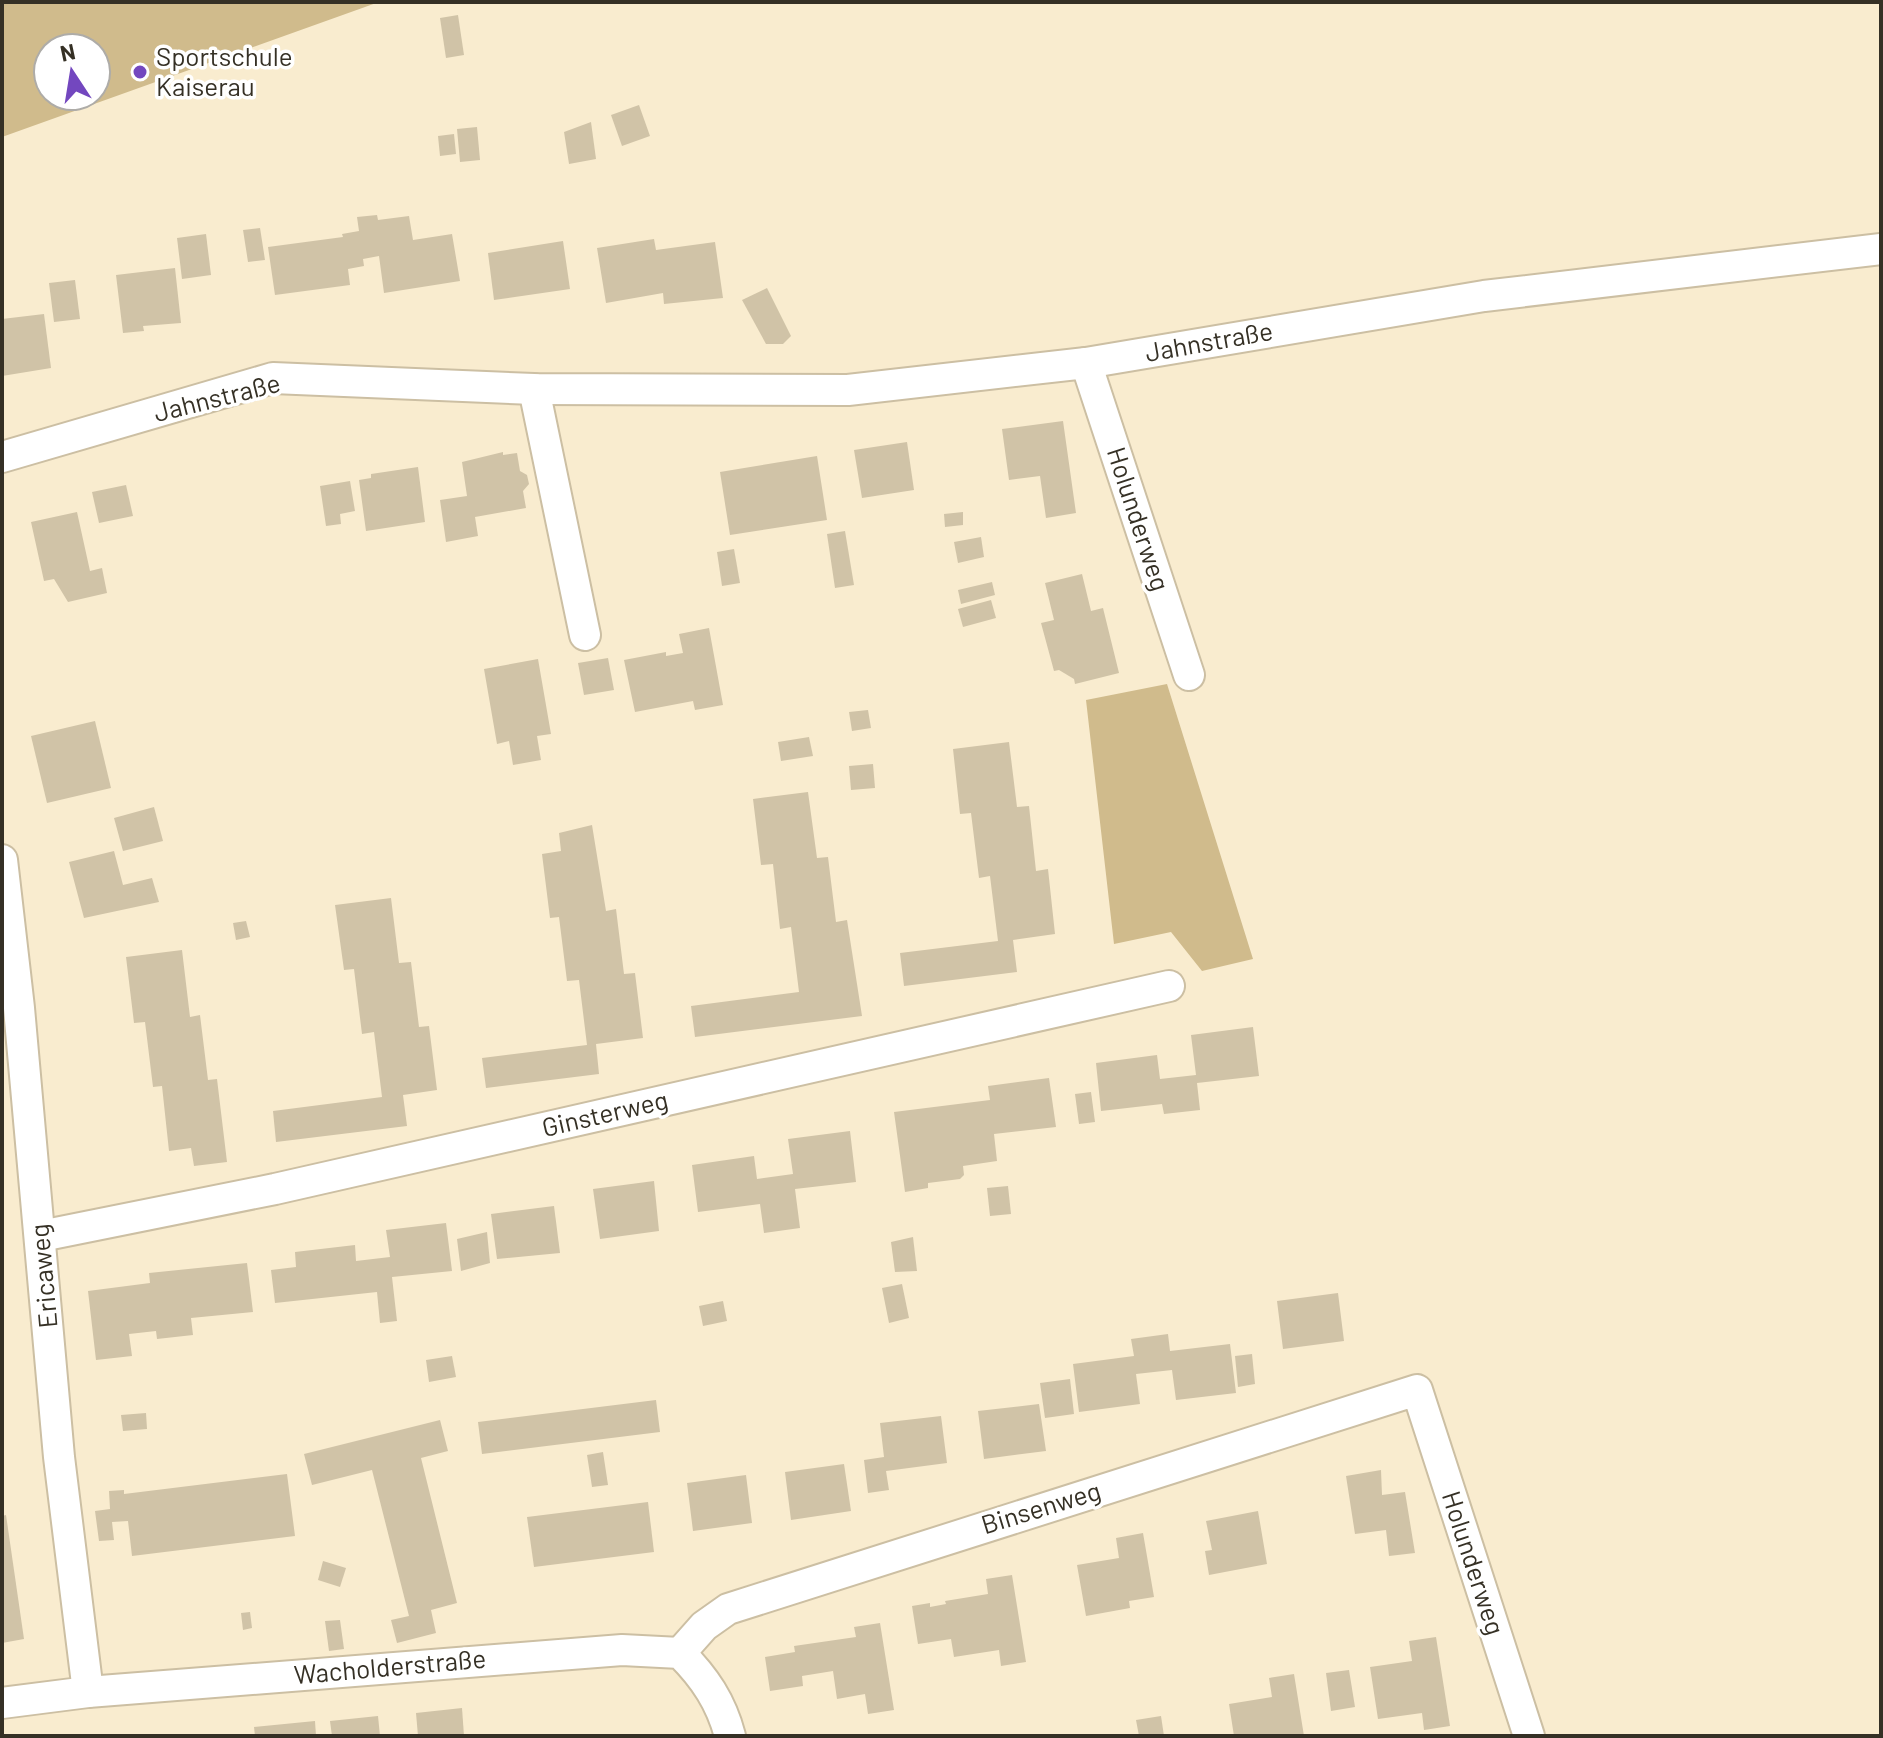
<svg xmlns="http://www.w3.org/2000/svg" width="1883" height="1738" font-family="Barlow,sans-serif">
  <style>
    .green { fill: #d0bb8c; fill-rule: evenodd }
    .building { fill: #d0c3a7 }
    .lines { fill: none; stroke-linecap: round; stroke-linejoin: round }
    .street-casing { stroke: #ccbfa3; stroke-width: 34 }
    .street { stroke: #fff; stroke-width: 30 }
    .poi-dot { fill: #7347bf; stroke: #fff; stroke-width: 3 }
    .labels { text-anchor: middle; stroke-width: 7; stroke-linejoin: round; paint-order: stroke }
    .poi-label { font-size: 26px; fill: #353025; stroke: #fff; text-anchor: start }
    .street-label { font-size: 26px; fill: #353025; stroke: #fff }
  </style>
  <rect width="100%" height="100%" fill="#f9eccf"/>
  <!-- green -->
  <g class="green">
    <path d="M2,2H379L2,137ZM96,48V96H48V48Z"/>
    <path d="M1167,684L1253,959L1202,971L1171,932L1114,944L1086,700Z"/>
  </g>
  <!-- building -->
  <g class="building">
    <path d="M458,15L464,55L446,58L440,18Z"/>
    <path d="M639,105L650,136L622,146L611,115Z"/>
    <path d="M591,122L596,159L569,164L564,132Z"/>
    <path d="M477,127L480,160L460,162L457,129Z"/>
    <path d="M454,134L456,154L440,156L438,136Z"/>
    <path d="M377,215L378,220L409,216L413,240L452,234L460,281L384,293L379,256L363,259L364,266L348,269L350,285L275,295L268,247L343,237L342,234L359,231L357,217Z"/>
    <path d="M260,228L265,260L248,262L243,230Z"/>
    <path d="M206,234L211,275L182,279L177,238Z"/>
    <path d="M654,239L656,250L715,242L723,298L664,304L663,293L606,303L597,248Z"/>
    <path d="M563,241L570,289L494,300L488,253Z"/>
    <path d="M175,268L181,323L143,326L144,331L123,333L116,275Z"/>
    <path d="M75,280L80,319L54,322L49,283Z"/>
    <path d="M767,288L791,336L783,344H766L742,300Z"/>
    <path d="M44,314L51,368L2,376V319Z"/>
    <path d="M1063,421L1076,513L1046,518L1040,476L1009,480L1002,429Z"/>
    <path d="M907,442L914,490L862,498L854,450Z"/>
    <path d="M503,452V455L517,453L520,471L527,475L529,484L523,491L526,508L475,517L478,536L446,542L440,500L467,496L462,462Z"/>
    <path d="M817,456L827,520L730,535L720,472Z"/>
    <path d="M418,467L425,522L366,531L359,480L371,478V474Z"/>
    <path d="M350,481L355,511L340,514L341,524L326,526L320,486Z"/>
    <path d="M126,485L133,516L99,523L92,492Z"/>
    <path d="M77,512L90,571L102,568L107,593L68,602L54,579L44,581L31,522Z"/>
    <path d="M963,512V525L945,527L944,514Z"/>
    <path d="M845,531L854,585L835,588L827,534Z"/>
    <path d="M981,537L984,557L958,563L954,542Z"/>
    <path d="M734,549L740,583L722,586L717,552Z"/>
    <path d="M1082,574L1091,611L1103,608L1119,673L1075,684L1074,679L1059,670L1054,671L1041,623L1054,620L1045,583Z"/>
    <path d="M992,582L995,595L961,604L958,590Z"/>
    <path d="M991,600L996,618L963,627L958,609Z"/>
    <path d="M709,628L723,705L695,710L693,701L635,712L624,660L666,652V656L683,653L679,634Z"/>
    <path d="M608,658L614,690L584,695L578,663Z"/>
    <path d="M538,659L551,734L537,736L541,760L513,765L509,741L497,744L484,669Z"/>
    <path d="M868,710L871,728L852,731L849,712Z"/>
    <path d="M95,721L111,788L47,803L31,736Z"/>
    <path d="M809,737L813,756L781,761L778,742Z"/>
    <path d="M1009,742L1017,807L1029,806L1036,871L1048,869L1055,934L1013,940L1017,972L904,986L900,953L998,941L990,876L979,878L971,813L960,814L953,749Z"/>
    <path d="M873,764L875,788L851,790L849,766Z"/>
    <path d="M808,792L817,858L828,857L836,922L847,920L862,1016L695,1037L691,1006L799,992L791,927L780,929L773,864L761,865L753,799Z"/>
    <path d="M154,807L163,841L123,851L114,818Z"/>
    <path d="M592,825L606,911L616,909L624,974L635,973L643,1038L596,1044L599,1074L486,1088L482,1058L587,1045L579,980L567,981L559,917L550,918L542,854L561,851L559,833Z"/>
    <path d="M114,851L123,885L152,878L159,902L84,918L69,862Z"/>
    <path d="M391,898L399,963L411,962L419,1027L429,1026L437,1090L403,1095L407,1126L276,1142L273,1111L382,1097L374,1032L362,1034L354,969L344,970L335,905Z"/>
    <path d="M246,921L250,937L236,940L233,923Z"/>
    <path d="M182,950L190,1017L200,1015L208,1080L217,1079L227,1162L194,1166L191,1148L169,1151L162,1086L153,1087L145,1022L134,1023L126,957Z"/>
    <path d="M1253,1027L1259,1076L1197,1083L1200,1110L1164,1114L1162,1104L1101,1111L1096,1063L1157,1055L1160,1079L1196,1075L1191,1035Z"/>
    <path d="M1049,1078L1056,1127L994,1134L997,1161L963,1166L964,1175L960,1179L928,1183V1188L905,1192L894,1112L990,1100L988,1086Z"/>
    <path d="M1091,1092L1095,1122L1079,1124L1075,1094Z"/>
    <path d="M850,1131L856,1182L795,1189L800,1228L764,1233L760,1204L698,1212L692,1165L754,1156L757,1179L793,1174L788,1139Z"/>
    <path d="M654,1181L659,1231L600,1239L593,1189Z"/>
    <path d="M1008,1186L1011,1214L990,1216L987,1188Z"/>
    <path d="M554,1206L560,1253L497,1259L491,1214Z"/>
    <path d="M446,1223L452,1271L392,1277L397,1321L380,1323L377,1292L275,1303L271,1270L296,1267L295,1252L355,1245L356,1261L390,1257L386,1230Z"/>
    <path d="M487,1232L490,1263L461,1271L457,1239Z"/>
    <path d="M913,1237L917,1271L895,1272L891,1242Z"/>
    <path d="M247,1263L253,1312L191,1318L193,1335L157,1339L156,1331L129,1334L132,1356L96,1360L88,1291L150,1283L149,1273Z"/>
    <path d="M902,1284L909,1318L889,1323L882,1288Z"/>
    <path d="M1338,1293L1344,1341L1283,1349L1277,1301Z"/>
    <path d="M723,1301L727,1321L703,1326L699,1306Z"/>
    <path d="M1168,1334L1170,1351L1230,1344L1236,1393L1176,1400L1172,1370L1136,1374L1140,1404L1079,1412L1073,1364L1134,1356L1131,1339Z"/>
    <path d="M1252,1354L1255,1384L1238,1387L1235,1356Z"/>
    <path d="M452,1356L456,1377L429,1382L426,1360Z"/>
    <path d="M1070,1379L1074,1414L1045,1418L1040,1383Z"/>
    <path d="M656,1400L660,1432L482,1454L478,1422Z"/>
    <path d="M1039,1404L1046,1451L984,1459L978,1411Z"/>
    <path d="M146,1413L147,1429L123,1431L121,1415Z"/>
    <path d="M941,1416L947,1463L886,1471L889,1490L868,1493L864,1460L884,1457L880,1423Z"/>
    <path d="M440,1420L448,1451L421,1458L457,1603L431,1610L436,1633L397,1643L391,1620L409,1616L372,1470L312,1485L304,1454Z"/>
    <path d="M603,1452L608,1485L592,1487L587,1455Z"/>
    <path d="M844,1464L851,1511L791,1520L785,1472Z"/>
    <path d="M1381,1470L1382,1495L1405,1492L1415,1553L1389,1556L1386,1530L1355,1534L1346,1476Z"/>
    <path d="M287,1474L295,1536L132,1556L128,1521L112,1522L114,1540L99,1541L95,1511L110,1509L109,1491L124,1490V1494Z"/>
    <path d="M746,1475L752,1523L693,1531L687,1483Z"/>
    <path d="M648,1502L654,1552L534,1567L527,1517Z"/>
    <path d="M1258,1511L1267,1564L1209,1575L1205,1551L1212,1550L1206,1521Z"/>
    <path d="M6,1515L24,1639L2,1643V1516Z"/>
    <path d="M1143,1533L1154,1597L1129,1601L1130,1608L1086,1616L1077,1565L1119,1558L1116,1538Z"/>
    <path d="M323,1561L346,1568L340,1587L318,1580Z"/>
    <path d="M1012,1575L1026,1662L1001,1666L999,1650L954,1657L951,1639L918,1644L912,1606L930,1603V1607L946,1604L945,1601L988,1594L986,1579Z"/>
    <path d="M250,1612L252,1628L243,1630L241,1613Z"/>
    <path d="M340,1620L344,1649L329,1651L325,1621Z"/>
    <path d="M880,1623L894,1710L868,1714L865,1694L837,1699L833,1671L802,1676L803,1686L770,1691L765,1657L795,1652L794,1646L856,1637L854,1627Z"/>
    <path d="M1436,1637L1450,1726L1424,1730L1422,1713L1378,1719L1370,1667L1412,1661L1409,1641Z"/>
    <path d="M1349,1670L1355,1707L1331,1711L1326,1673Z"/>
    <path d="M1294,1674L1304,1736H1234L1229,1704L1272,1697L1269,1678Z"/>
    <path d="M462,1708L464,1736H418L416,1713Z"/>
    <path d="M378,1716L380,1736H332L330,1721Z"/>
    <path d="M1161,1716L1164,1736H1139L1136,1720Z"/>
    <path d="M315,1721L316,1736H255L254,1727Z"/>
  </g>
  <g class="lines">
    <defs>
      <g id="street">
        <path d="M1086,363L1189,675"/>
        <path d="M534,389L585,635"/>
        <path d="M2,457L273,378L534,389L848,390L1086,363L1484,296L1881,249"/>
        <path d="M2,860L19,1008L59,1457L88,1692"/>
        <path d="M41,1236L275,1189L1169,986"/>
        <path d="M680,1653L704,1626L728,1609L1417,1390L1529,1736"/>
        <path d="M2,1703L88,1692L622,1650L680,1653C705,1678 721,1702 730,1736"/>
      </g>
    </defs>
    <!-- street casing -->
    <use href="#street" class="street-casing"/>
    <!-- street -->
    <use href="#street" class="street"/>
  </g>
  <!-- markers -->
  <circle class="poi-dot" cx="140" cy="72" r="8"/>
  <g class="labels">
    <!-- poi labels -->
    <g class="poi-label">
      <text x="156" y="66">Sportschule<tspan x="156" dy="30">Kaiserau</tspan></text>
    </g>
    <!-- street labels -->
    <g class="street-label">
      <text transform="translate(1209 342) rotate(-10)" y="9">Jahnstraße</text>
      <text transform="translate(217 398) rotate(-14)" y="9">Jahnstraße</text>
      <text transform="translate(1138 519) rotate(72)" y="9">Holunderweg</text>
      <text transform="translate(605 1114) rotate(-13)" y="9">Ginsterweg</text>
      <text transform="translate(44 1276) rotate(-95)" y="9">Ericaweg</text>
      <text transform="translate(1041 1508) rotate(-17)" y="9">Binsenweg</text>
      <text transform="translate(1473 1563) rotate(72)" y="9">Holunderweg</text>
      <text transform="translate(390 1667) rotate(-5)" y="9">Wacholderstraße</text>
    </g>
  </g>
  <!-- border -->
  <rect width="1883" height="1738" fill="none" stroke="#353025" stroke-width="8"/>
  <!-- north arrow -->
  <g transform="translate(72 72) rotate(348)"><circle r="38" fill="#ffffff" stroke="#aeaca8" stroke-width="2"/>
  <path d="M0-6L14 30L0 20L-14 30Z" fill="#7347bf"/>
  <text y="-12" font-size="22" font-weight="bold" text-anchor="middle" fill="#353025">N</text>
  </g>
</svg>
